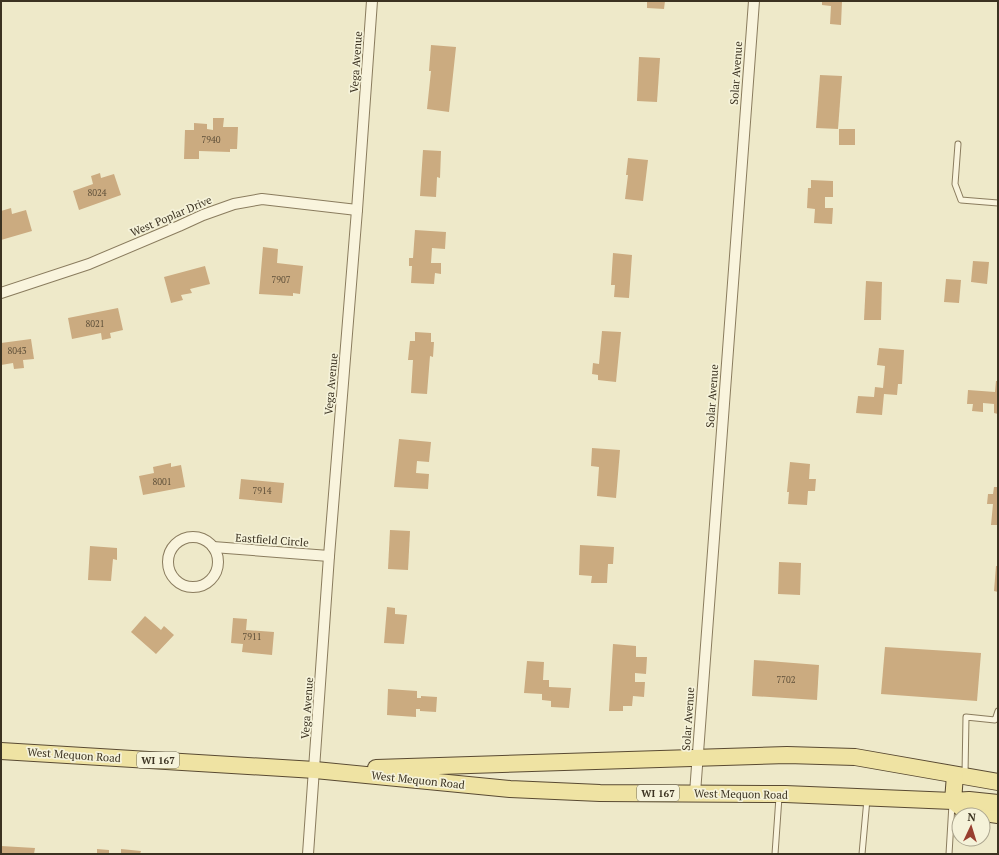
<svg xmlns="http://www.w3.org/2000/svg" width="999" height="855" font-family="'PT Serif',serif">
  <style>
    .building { fill: #cbab80 }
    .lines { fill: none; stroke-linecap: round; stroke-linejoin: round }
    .lane-casing { stroke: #8a7c5e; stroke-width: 7 }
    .street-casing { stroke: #8a7c5e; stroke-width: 12 }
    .primary-casing { stroke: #594a32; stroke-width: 18 }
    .lane { stroke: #f9f4dd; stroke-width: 5 }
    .street { stroke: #f9f4dd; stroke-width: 10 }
    .primary { stroke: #efe3a3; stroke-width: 16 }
    .labels { text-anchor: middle; stroke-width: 3.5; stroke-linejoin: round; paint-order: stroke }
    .number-label { font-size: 9px; fill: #5f5039 }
    .shield { fill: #f5f2d9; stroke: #736c58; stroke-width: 1 }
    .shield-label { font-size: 10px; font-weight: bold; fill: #3b3221 }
    .street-label { font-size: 11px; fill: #3b3221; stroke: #f5f2d9 }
  </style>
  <rect width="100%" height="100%" fill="#eee9c9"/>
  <!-- building -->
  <g class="building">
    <path d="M647,1H665L664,9L647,8Z"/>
    <path d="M822,1H842L841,25L830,24L831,6L822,5Z"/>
    <path d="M431,45L456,47L449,112L427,109L431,71H429Z"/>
    <path d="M639,57L660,58L657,102L637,101Z"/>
    <path d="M820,75L842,76L838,129L816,128Z"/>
    <path d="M213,118H224L223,127H238L237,149H230V152L199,151V159H184L185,130H194V123L207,124V129L213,130Z"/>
    <rect x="839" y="129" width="16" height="16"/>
    <path d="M423,150L441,151L440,178L437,177L436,197L420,196Z"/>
    <path d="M628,158L648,160L643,201L625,199L628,175H626Z"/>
    <path d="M100,173L101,178L114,174L121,195L79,210L73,191L93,184L91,176Z"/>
    <path d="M811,180L833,181V197H825V208H833L832,224L814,223L815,209L807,208L808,188H811Z"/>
    <path d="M11,208L12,214L26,210L32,231L1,240V211Z"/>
    <path d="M415,230L446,232L445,249L432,248L431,263H441V274L435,273L434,284L411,283L412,266H409V258H413Z"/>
    <path d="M263,247L278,249L277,263L303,266L300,294L293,293V296L259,294Z"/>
    <path d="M613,253L632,255L629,298L614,297L615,285H611Z"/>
    <path d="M973,261L989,262L987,284L971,282Z"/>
    <path d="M205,266L210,284L190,289L192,293L181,295L183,300L171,303L164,277Z"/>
    <path d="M946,279L961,280L959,303L944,302Z"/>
    <path d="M866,281L882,282L881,320H864Z"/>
    <path d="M118,308L123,330L110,333L111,338L102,340L101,333L72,339L68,318Z"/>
    <path d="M602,331L621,332L616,382L598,380V375L592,374L593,363L599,364Z"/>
    <path d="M415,332L431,333V342H434L433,357L430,356L427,394L411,393L413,360H408L410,341H415Z"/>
    <path d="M31,339L34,359L23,360L24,368L14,369L13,363L1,365V343Z"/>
    <path d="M879,348L904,350L902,384H898L897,395L884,394L882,415L856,413L858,396L874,397L875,387L883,388L885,366L877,365Z"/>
    <path d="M996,381H998V414L994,413V404L983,403V412L972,411L973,404H967L968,390L995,392Z"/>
    <path d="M399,439L431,442L429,462L417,461L416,473L429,474L428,489L394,487Z"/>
    <path d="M592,448L620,450L616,498L597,496L599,467L591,466Z"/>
    <path d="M790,462L810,464L809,479H816L815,491H808L807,505L788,504L789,492H787Z"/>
    <path d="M171,463V467L181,465L185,487L143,495L139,476L154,473L153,467Z"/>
    <path d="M241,479L284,483L282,503L239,499Z"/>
    <path d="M994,487H998V525H991L993,504H987L988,494H993Z"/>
    <path d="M390,530L410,531L408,570L388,569Z"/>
    <path d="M580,545L614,547L613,564H608L607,583H591L592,576L579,575Z"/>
    <path d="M90,546L117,548V560L113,559L111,581L88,580Z"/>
    <path d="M779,562L801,563L800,595L778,594Z"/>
    <path d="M996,566H998V592L994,591Z"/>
    <path d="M387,607L395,608V614L407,615L404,644L384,643Z"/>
    <path d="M145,616L161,630L164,626L174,635L156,654L131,632Z"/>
    <path d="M233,618L247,619L246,630L274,632L272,655L242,652L243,644L231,643Z"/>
    <path d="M613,644L636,646V657H647L646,674L635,673V682H645L644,697L633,696L632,706H623V711H609Z"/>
    <path d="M885,647L981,653L977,701L881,694Z"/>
    <path d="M754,660L819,665L817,700L752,696Z"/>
    <path d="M527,661L544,662L543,680H549V687L571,688L569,708L551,707V701L542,700V694L524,693Z"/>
    <path d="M388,689L417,691V698H421V696L437,697L436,712L420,711V709H416V717L387,715Z"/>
    <path d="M1,846L35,848L34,854H1Z"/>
    <path d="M97,849L109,850V854H97Z"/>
    <path d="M121,849L141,851L140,854H121Z"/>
  </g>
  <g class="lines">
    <defs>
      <g id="lane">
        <path d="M958,144L955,184L961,200L998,203"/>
        <path d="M965,774L966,717L995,720L998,711"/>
        <path d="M775,854L779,797"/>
        <path d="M862,854L867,799"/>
        <path d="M949,854L952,804"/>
      </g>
      <g id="street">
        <path d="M1,293L89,264L179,226L203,215L234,204L262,199L357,210"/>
        <circle cx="193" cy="562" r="25"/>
        <path d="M213,547L329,556"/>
        <path d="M695,793L754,1"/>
        <path d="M308,854L329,556L357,210L372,1"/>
      </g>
      <g id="primary">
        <path d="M1,751L315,770L510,789L600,793L785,794L953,801L964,810L998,815"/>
        <path d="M376,768L787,755L855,757L998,782"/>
        <path d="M955,775L953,801L969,800L998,803"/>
      </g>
    </defs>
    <!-- lane casing -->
    <use href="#lane" class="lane-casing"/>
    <!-- street casing -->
    <use href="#street" class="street-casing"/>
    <!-- primary casing -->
    <use href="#primary" class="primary-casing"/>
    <!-- lane -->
    <use href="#lane" class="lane"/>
    <!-- street -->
    <use href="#street" class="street"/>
    <!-- primary -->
    <use href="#primary" class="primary"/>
  </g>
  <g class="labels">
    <!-- number labels -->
    <g class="number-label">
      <text x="211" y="143">7940</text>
      <text x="97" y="196">8024</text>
      <text x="281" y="283">7907</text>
      <text x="95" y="327">8021</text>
      <text x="17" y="354">8043</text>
      <text x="162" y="485">8001</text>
      <text x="262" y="494">7914</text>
      <text x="252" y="640">7911</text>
      <text x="786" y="683">7702</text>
    </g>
    <!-- shield labels -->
    <g class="shield">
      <rect x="137" y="752" width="42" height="16" rx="3"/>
      <rect x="637" y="785" width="42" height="16" rx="3"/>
    </g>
    <g class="shield-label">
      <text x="158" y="764">WI 167</text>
      <text x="658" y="797">WI 167</text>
    </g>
    <!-- street labels -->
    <g class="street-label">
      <text transform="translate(356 62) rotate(-86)" y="4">Vega Avenue</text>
      <text transform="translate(736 73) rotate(-86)" y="4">Solar Avenue</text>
      <text transform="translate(171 216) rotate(-23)" y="4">West Poplar Drive</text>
      <text transform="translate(331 384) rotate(-85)" y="4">Vega Avenue</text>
      <text transform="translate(712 396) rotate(-86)" y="4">Solar Avenue</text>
      <text transform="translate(272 540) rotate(4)" y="4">Eastfield Circle</text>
      <text transform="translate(307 708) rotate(-86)" y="4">Vega Avenue</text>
      <text transform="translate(688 719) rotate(-86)" y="4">Solar Avenue</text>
      <text transform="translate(74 755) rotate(4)" y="4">West Mequon Road</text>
      <text transform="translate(418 780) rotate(6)" y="4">West Mequon Road</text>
      <text transform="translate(741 794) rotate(1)" y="4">West Mequon Road</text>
    </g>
  </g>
  <!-- border -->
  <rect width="999" height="855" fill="none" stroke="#3b3221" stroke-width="4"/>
  <!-- north arrow -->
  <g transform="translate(971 827) rotate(4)"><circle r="19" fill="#f5f2d9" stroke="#aba58f"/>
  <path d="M0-3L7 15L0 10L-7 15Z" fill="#983e2f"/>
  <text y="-6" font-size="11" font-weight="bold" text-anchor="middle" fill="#3b3221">N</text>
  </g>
</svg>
